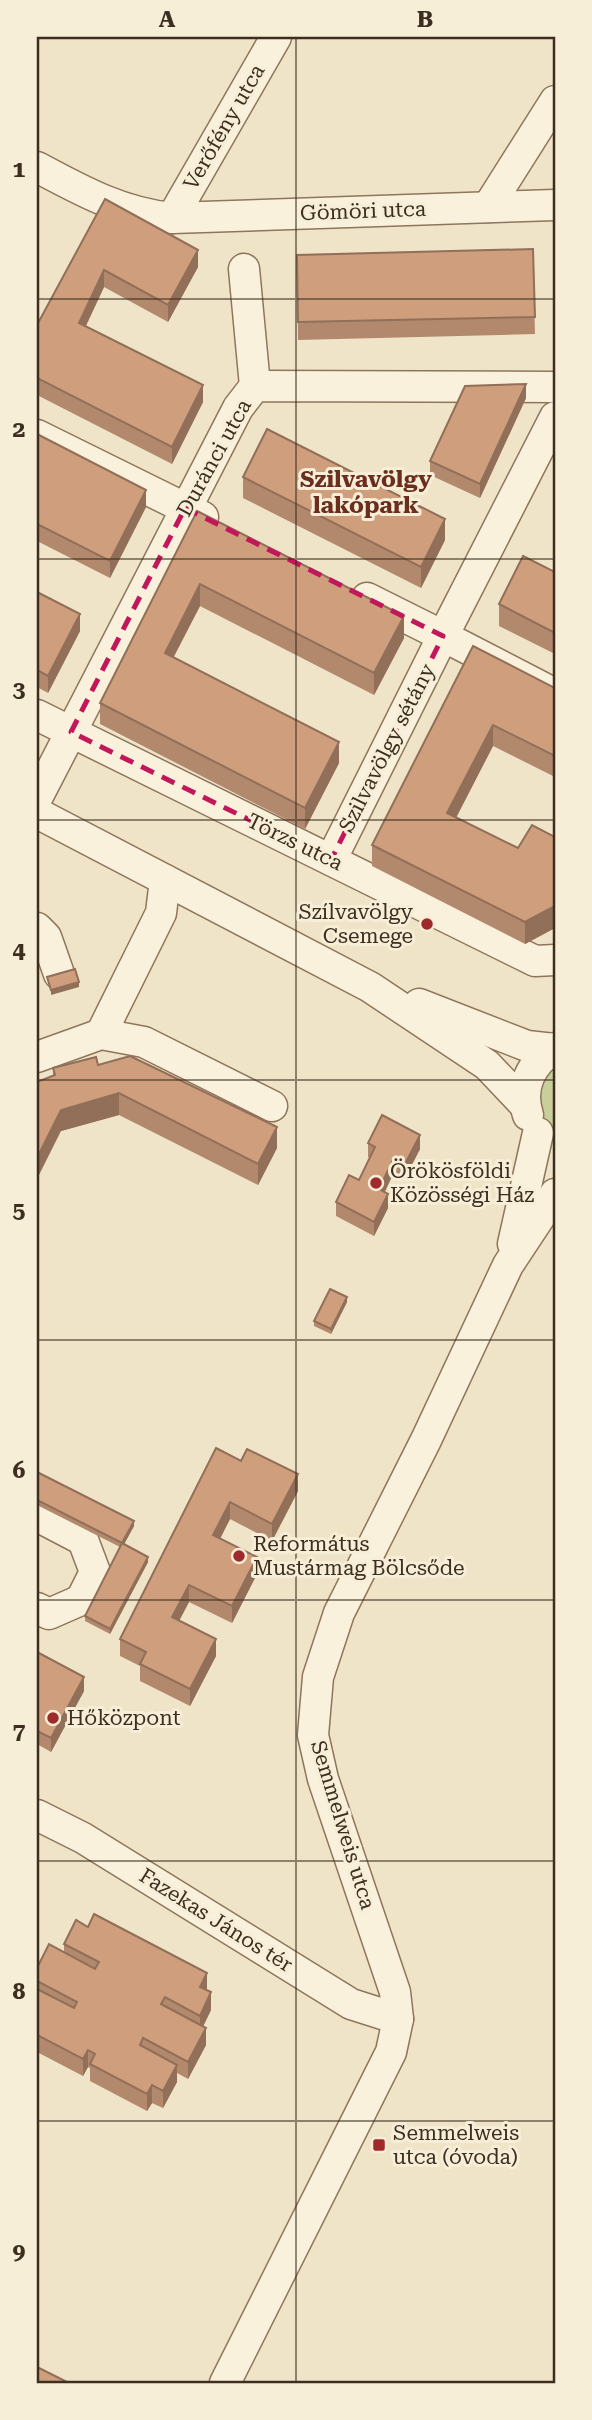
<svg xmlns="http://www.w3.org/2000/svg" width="592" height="2420" font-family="'Roboto Serif',serif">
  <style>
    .green { fill: #c9cf9b }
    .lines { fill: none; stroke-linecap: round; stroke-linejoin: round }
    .minor-casing { stroke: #8d765c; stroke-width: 33 }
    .minor { stroke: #faf1dc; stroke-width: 30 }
    .wall { fill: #b2896c }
    .shaded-wall { fill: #916f58 }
    .building { fill: #cf9f7d; stroke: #916f58; stroke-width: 2 }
    .marked { fill: none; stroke: #c2185b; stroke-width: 5; stroke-dasharray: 14 9; stroke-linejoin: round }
    .grid { fill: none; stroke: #3d2e20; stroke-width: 2; stroke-opacity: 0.55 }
    .poi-dot { fill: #9e2a2b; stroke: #f7eed8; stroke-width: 2.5 }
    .labels { text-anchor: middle; stroke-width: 6; stroke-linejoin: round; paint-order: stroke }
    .street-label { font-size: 21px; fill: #3d2e20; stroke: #f7eed8 }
    .poi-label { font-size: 21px; fill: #3d2e20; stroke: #f7eed8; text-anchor: start }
    .neighbourhood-label { font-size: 23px; font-weight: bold; fill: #6b2e1e; stroke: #f7eed8 }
    .neatline { fill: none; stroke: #3d2e20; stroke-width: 2.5 }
    .grid-label { font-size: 23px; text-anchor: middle; font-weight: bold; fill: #3d2e20 }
  </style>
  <rect width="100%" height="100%" fill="#f0e4c8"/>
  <!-- green -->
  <path class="green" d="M555,1062V1133C525,1111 538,1085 555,1062Z"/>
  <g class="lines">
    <defs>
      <g id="minor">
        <path d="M37,167C80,190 121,213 172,218L555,205"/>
        <path d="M488,207L555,101"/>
        <path d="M172,218L276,37"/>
        <path d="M244,269L255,386"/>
        <path d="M555,417L443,636L555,694"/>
        <path d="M37,435L203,517"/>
        <path d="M37,715L535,961L555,960"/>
        <path d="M37,798L238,408L255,386L555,387"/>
        <path d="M37,813L370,987L487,1065L525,1105"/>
        <path d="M331,860L443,636L367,598"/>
        <path d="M37,928L46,937L59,974"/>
        <path d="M419,1004L527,1046L554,1049"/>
        <path d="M101,1034L161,913L165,880"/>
        <path d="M37,1057L101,1034L144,1042L272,1106"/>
        <path d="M528,1115C519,1087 531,1063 555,1048"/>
        <path d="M513,1244L538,1133"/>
        <path d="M37,1516L83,1540L95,1572L81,1600L49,1614L37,1608"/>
        <path d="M37,1815L83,1838L351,2004L398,2019"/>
        <path d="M225,2383L391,2052L398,2019L395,1992L323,1779L313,1735L318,1677L339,1613L426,1440L508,1265L555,1194"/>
      </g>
    </defs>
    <!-- minor casing -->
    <use href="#minor" class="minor-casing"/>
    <!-- minor -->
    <use href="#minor" class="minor"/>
  </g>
  <!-- wall -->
  <g class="wall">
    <path d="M105,199L198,267L168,322L104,287L86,326L203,402L172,464L37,395V325Z"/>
    <path d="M533,249L535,334L298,340L297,255Z"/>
    <path d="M526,398L480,498L430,475V461Z"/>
    <path d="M37,434L146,507L110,578L37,541Z"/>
    <path d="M243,477L445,540L421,588L243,498Z"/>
    <path d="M197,511L404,638L374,695L200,606L173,657L339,763L305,829L100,724V703Z"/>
    <path d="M555,572V654L499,626V604Z"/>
    <path d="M37,592L80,631L48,693L37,687Z"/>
    <path d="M473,646L555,688V777L493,746L456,818L518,848L555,837V928L525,944L372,866V845Z"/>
    <path d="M98,1065L277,1148L258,1185L119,1115L61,1131L53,1076V1068Z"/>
    <path d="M368,1143L420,1149L405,1178L394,1172L385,1192L388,1208L374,1236L336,1216V1202L359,1180L370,1158L368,1157Z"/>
    <path d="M347,1302L331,1334L314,1326V1321Z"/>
    <path d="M216,1448L298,1491L272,1541L230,1519L220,1539L257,1574L232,1623L189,1602L179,1621L216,1656L190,1706L140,1681V1666L120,1656V1639Z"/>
    <path d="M37,1472L134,1526L124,1544L148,1562L110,1634L85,1621V1616L120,1547L37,1505Z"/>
    <path d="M37,1652L84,1691L51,1752L37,1744Z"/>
    <path d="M64,1944L207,1990L211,2010L203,2026L206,2045L188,2079L177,2073V2082L163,2108L152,2103L147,2111L90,2081V2068L88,2067L83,2076L37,2052V1968L64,1952Z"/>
  </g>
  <!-- shaded-wall -->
  <g class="shaded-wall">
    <path d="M198,250V267L168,322V305Z"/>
    <path d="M104,270V287L79,340V323Z"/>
    <path d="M526,384V398L480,498V484Z"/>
    <path d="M203,385V402L172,464V447Z"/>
    <path d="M146,490V507L110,578V561Z"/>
    <path d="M445,519V540L421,588V567Z"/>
    <path d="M200,584V606L165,674V653Z"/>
    <path d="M80,614V631L48,693V676Z"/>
    <path d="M404,616V638L374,695V673Z"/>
    <path d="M493,725V746L447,835V813Z"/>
    <path d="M339,742V763L305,829V808Z"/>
    <path d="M555,906V928L525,944V922Z"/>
    <path d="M79,982V987L51,995V990Z"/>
    <path d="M119,1093V1115L61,1131L37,1179V1158L61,1110Z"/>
    <path d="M277,1127V1148L258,1185V1164Z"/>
    <path d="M420,1135V1149L405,1178V1164Z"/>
    <path d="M394,1158V1172L379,1203V1189Z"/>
    <path d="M388,1194V1208L374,1236V1222Z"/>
    <path d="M347,1297V1302L331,1334V1329Z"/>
    <path d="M298,1474V1491L272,1541V1524Z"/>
    <path d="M230,1502V1519L213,1552V1535Z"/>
    <path d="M134,1521V1526L122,1548V1543Z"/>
    <path d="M148,1557V1562L110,1634V1629Z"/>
    <path d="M257,1557V1574L232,1623V1606Z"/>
    <path d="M189,1585V1602L172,1634V1617Z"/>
    <path d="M216,1639V1656L190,1706V1689Z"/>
    <path d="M84,1677V1691L51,1752V1738Z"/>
    <path d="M207,1973V1990L200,1987Z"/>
    <path d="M211,1992V2010L200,2033V2016Z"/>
    <path d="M206,2028V2045L188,2079V2062Z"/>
    <path d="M88,2050V2067L83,2076V2059Z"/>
    <path d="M177,2065V2082L163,2108V2091Z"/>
    <path d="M152,2085V2103L147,2111V2094Z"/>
  </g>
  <!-- building -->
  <g class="building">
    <path d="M105,199L198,250L168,305L104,270L79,323L203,385L172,447L37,378V325Z"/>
    <path d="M533,249L535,317L298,322L297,255Z"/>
    <path d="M526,384L480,484L430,461L465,386Z"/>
    <path d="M267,429L445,519L421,567L243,477Z"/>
    <path d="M37,434L146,490L110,561L37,524Z"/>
    <path d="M197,511L404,616L374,673L200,584L165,653L339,742L305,808L100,703Z"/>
    <path d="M523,556L555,572V633L499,604Z"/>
    <path d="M37,592L80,614L48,676L37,670Z"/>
    <path d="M473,646L555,688V756L493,725L447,813L518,848L532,825L555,837V906L525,922L372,845Z"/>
    <path d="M75,969L79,982L51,990L47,977Z"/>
    <path d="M130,1056L277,1127L258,1164L119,1093L61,1110L37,1158V1082L55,1075L53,1068L96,1057L98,1065Z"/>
    <path d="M382,1115L420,1135L405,1164L394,1158L379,1189L388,1194L374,1222L336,1202L349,1175L359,1180L375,1147L368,1143Z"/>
    <path d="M330,1289L347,1297L331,1329L314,1321Z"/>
    <path d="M216,1448L241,1461L247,1449L298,1474L272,1524L230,1502L213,1535L257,1557L232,1606L189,1585L172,1617L216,1639L190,1689L140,1664L146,1652L120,1639Z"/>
    <path d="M37,1472L134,1521L122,1543L37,1500Z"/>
    <path d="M122,1543L148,1557L110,1629L85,1616Z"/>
    <path d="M37,1652L84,1677L51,1738L37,1731Z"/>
    <path d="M94,1914L207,1973L200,1987L211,1992L200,2016L165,1997L161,2004L206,2028L188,2062L143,2038L140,2045L177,2065L163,2091L152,2085L147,2094L90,2064L95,2054L88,2050L83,2059L37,2035V1989L74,2008L77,2002L37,1981V1968L49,1944L95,1969L99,1962L64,1944L76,1920L88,1927Z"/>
    <path d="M37,2367L69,2383H37Z"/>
  </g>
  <!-- marked area -->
  <path class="marked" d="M185,508L443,636L331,860L71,732Z"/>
  <!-- grid -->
  <path class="grid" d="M296,37V2383M37,299H555M37,559H555M37,820H555M37,1080H555M37,1340H555M37,1600H555M37,1861H555M37,2121H555"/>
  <!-- markers -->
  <g class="poi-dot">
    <circle cx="427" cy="924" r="7"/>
    <circle cx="376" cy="1183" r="7"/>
    <circle cx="239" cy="1556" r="7"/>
    <circle cx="53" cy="1718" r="7"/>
    <rect x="372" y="2138" width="14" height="14" rx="3.5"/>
  </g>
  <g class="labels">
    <!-- street labels -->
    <g class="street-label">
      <text transform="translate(224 127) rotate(-60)" y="7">Verőfény utca</text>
      <text transform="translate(363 211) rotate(-2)" y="7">Gömöri utca</text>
      <text transform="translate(214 458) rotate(-61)" y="7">Duránci utca</text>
      <text transform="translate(387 748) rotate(-63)" y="7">Szilvavölgy sétány</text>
      <text transform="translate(295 842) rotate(26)" y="7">Törzs utca</text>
      <text transform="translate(343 1825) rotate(73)" y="7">Semmelweis utca</text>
      <text transform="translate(216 1920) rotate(32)" y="7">Fazekas János tér</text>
    </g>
    <!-- poi labels -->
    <g class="poi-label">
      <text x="413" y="919" text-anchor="end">Szílvavölgy<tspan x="413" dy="24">Csemege</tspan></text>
      <text x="390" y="1178">Örökösföldi<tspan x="390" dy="24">Közösségi Ház</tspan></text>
      <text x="253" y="1551">Református<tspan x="253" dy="24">Mustármag Bölcsőde</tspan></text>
      <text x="67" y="1725">Hőközpont</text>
      <text x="393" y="2140">Semmelweis<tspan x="393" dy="24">utca (óvoda)</tspan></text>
    </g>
    <!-- neighbourhood labels -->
    <g class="neighbourhood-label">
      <text x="366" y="487">Szilvavölgy<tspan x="366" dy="26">lakópark</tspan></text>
    </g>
  </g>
  <!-- border -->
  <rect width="592" height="2420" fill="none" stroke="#f7eed8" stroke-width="77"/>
  <rect x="38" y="38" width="516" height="2344" class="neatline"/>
  <g class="grid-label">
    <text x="167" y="27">A</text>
    <text x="425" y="27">B</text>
    <text x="19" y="177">1</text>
    <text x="19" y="437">2</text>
    <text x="19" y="697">3</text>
    <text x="19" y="958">4</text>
    <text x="19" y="1218">5</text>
    <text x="19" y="1478">6</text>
    <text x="19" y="1739">7</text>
    <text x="19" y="1999">8</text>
    <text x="19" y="2259">9</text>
  </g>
</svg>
